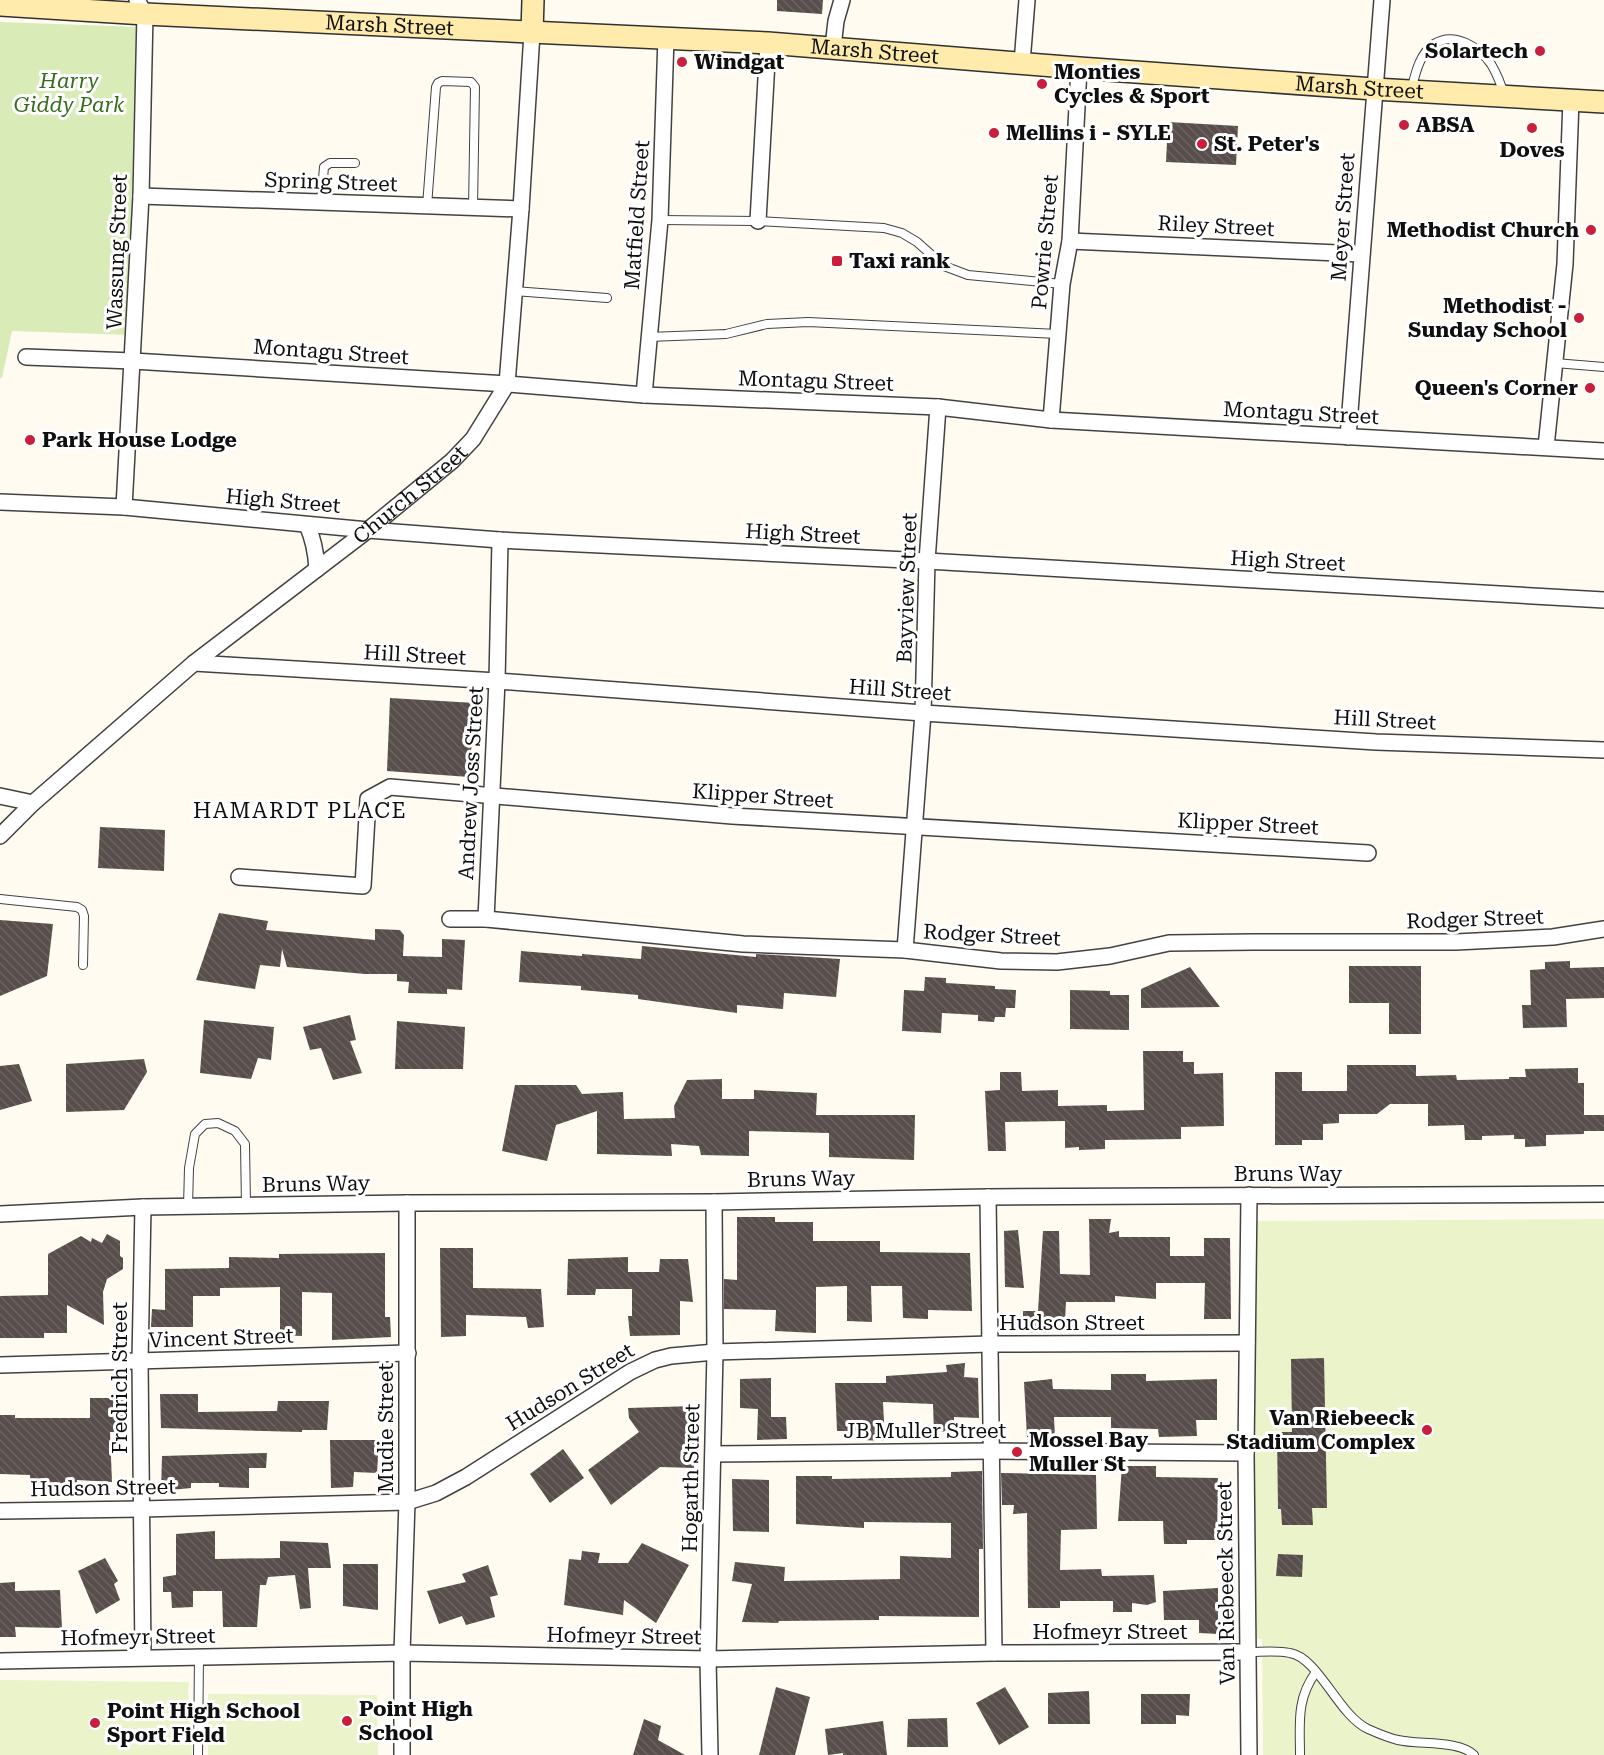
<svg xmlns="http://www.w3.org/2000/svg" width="1604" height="1755" font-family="'Roboto Serif',serif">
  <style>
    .park { fill: #d9ecb8 }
    .pitch { fill: #eaf3ca }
    .building { fill: url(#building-back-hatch) }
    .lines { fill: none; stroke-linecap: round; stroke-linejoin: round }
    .lane-casing { stroke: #424242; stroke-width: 10 }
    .street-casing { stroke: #424242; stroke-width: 18 }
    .secondary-casing { stroke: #313131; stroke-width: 24 }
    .lane { stroke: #fff; stroke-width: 8 }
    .street { stroke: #fff; stroke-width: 15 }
    .secondary { stroke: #ffecac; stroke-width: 21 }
    .poi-dot { fill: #c71f3c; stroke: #fff; stroke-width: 2 }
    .labels { text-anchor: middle; stroke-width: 6; stroke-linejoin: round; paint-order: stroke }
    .street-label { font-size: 21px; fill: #0f0f0f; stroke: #fff }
    .poi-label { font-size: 21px; font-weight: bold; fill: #0f0f0f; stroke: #fff; text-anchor: start }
    .park-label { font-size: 21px; font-style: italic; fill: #356b1b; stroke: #fff }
    .neighbourhood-label { font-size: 22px; letter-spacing: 1.5px; fill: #0f0f0f; stroke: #fff }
  </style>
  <defs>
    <pattern id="building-back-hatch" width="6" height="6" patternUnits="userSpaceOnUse" patternTransform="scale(1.5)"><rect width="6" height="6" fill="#584e4b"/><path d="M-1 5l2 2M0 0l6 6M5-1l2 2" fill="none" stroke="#6b6361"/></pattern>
  </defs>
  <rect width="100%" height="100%" fill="#fffbf1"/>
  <!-- park -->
  <path class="park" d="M0,22L139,27L131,335L12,331L2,378H0Z"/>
  <!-- pitch -->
  <g class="pitch">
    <path d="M1604,1219V1755H1263L1262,1639L1251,1638L1249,1221Z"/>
    <path d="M0,1680L189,1682L188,1691L192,1755H0Z"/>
    <path d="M208,1694L377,1695L378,1755H208Z"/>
  </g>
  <!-- building -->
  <g class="building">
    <path d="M777,0H823L822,14L777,11Z"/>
    <path d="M1168,122L1238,126L1236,165L1166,162Z"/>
    <path d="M390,698L475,703L469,777L387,771Z"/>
    <path d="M100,827L165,830L164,871L98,868Z"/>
    <path d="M219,913L268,921L266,930L375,940V929L400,930L404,935L403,956L442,957V939L465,940L462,990L447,989V994L408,993L409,982L397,981V974H365L287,967L282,949L280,967L260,965L255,989L196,980Z"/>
    <path d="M0,920L53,924L47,976L0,996Z"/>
    <path d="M642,946L756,957V954L840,959L836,997L784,993L783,1009L737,1005V1013L638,999V995L581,990V986L519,982L521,951L582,956V954L641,959Z"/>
    <path d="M1570,961V968L1604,967V998L1566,999L1567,1027L1523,1028L1522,1005H1531L1530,970L1545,969V962Z"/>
    <path d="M1349,966H1421V1034H1389V1003H1349Z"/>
    <path d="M1190,967L1220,1007L1141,1008V989Z"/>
    <path d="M925,977L946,978V983L995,986V989L1016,990L1015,1008H1006L1005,1017H995L994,1022L978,1021V1015L942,1013L941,1033L902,1031L904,990L924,991Z"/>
    <path d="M1070,990L1110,991V995H1129V1030L1070,1029Z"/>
    <path d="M350,1015L356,1040L350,1041L362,1073L333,1080L321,1048L310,1050L303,1027Z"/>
    <path d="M204,1020L274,1027L271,1060L258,1058L251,1079L200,1073Z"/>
    <path d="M397,1021L465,1027L463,1069H395Z"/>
    <path d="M1143,1051H1183V1062H1194V1074L1223,1073L1224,1126L1181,1127V1139L1105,1140V1149L1079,1150V1147L1065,1148V1121L1005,1122L1006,1151H988L985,1091L1000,1090V1072H1021L1022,1091L1058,1090V1106L1107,1105V1111L1144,1110Z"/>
    <path d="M144,1059L147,1072L124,1110L66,1112V1064Z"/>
    <path d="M19,1064L32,1101L0,1110V1066Z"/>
    <path d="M1347,1065H1416V1076L1456,1075L1457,1080L1509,1079V1077H1526L1525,1069L1578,1068V1083H1584V1115H1604V1131H1584V1134L1546,1135V1146L1525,1147V1139H1514V1135L1482,1136V1140H1465L1464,1125L1428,1126V1104H1390L1377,1114H1339V1123L1323,1124V1140H1302V1145H1275V1072H1302V1091H1347Z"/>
    <path d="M722,1079V1099H754V1090L817,1093L816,1115H915L914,1160L829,1157V1133L749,1131V1156L701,1155L699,1146L671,1144L672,1156L597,1154V1111L556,1125L547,1161L502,1151L515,1085H576L582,1094L623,1092L624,1119L675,1118L674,1106L687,1080Z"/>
    <path d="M737,1217H775V1222H813V1241H880V1252L970,1253L972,1311L928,1310V1319L903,1318L902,1286H871L872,1322L847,1321V1286L816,1287V1333L775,1331L776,1310L724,1309V1279L737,1280Z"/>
    <path d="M1089,1219H1111L1109,1233L1119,1231V1237H1170V1256H1204V1238H1230L1231,1319H1204L1205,1283H1156V1299L1115,1296V1302H1066L1065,1321H1050V1333L1023,1332V1311H1038L1043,1231H1059L1060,1274L1090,1275Z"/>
    <path d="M1018,1230L1024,1288L1005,1287L1004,1231Z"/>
    <path d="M107,1234L120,1241V1256L123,1258V1269L107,1279L103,1292L104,1325L67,1305V1333H44V1338H0V1296L48,1295V1254L81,1236L91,1242L92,1238L102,1243Z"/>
    <path d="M440,1248H473V1288L541,1289L544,1327L528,1328L526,1317L466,1315V1336L441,1337Z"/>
    <path d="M385,1253V1317H390L391,1337L332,1340V1293L302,1292V1336L280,1335V1287L220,1288V1296H193V1327H151L152,1309L165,1310V1269L229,1268V1257L279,1258V1254Z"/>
    <path d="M628,1257V1272H659L660,1259H688L693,1302L680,1301V1335L630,1336L628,1316H632V1289H596L595,1295H567L568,1259Z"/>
    <path d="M1324,1358L1327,1508H1312L1313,1525H1282L1281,1509H1278L1277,1432H1292L1291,1359Z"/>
    <path d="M965,1363L964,1377L978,1378L979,1418L954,1417V1431L934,1432L933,1404L883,1402L885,1441L863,1440V1431H837L835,1383H886V1376L947,1372L946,1365Z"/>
    <path d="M1111,1374H1146V1381L1217,1379V1420H1196L1197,1436L1159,1437L1158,1429L1111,1428V1417H1054L1055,1437H1027L1024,1382L1052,1379L1053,1389L1111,1390Z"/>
    <path d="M771,1378V1417H786L787,1439L757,1440L758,1409L740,1408V1379Z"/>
    <path d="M160,1394H198V1412L277,1411L278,1401H329L327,1430H302V1432L161,1428Z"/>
    <path d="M90,1398H124V1432H110L112,1482L77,1480V1486L54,1482L53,1492H31L30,1475L0,1474V1415H15V1418H90Z"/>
    <path d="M694,1406V1468L660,1467L611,1505L588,1470L639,1432L629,1418L628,1408Z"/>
    <path d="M330,1440H379L377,1473L354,1472L353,1487L331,1488Z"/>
    <path d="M563,1449L584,1478L550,1503L530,1474Z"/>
    <path d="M267,1453L266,1468H249V1488L219,1487V1483H191V1488L161,1491L162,1456Z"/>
    <path d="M1122,1466H1156V1477L1218,1478L1217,1540H1187V1544H1164L1163,1521H1118Z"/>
    <path d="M982,1471L983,1549H979V1617L879,1616V1620L779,1621L778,1623L742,1622L752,1584L732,1581L735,1562L785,1567L784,1581L900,1579V1556L951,1558V1523L864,1522V1528L796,1524V1476H832V1479L951,1477V1472Z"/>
    <path d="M1001,1473L1096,1475L1097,1529L1061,1530L1060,1570L1101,1569L1102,1576L1154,1575L1156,1602L1147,1605L1132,1603V1612H1113V1601H1060V1608H1028L1027,1513L1013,1514L1014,1505H1002Z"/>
    <path d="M732,1479L769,1480V1532L733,1531Z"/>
    <path d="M215,1531V1559L280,1558V1541L328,1543L331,1568H308L311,1608L300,1609L295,1575L268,1577L266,1585H260L257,1627H223L222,1591H193V1607L172,1608L171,1592H163V1577L176,1575V1534Z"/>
    <path d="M642,1543L689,1565L656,1623L624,1600L623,1615L564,1605L569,1559L581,1560L582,1551L600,1553L598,1563H628Z"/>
    <path d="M1278,1554L1303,1555L1302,1577L1276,1576Z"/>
    <path d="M105,1558L118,1581L114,1584L120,1600L96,1614L78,1571Z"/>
    <path d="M343,1564H378V1610L343,1606Z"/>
    <path d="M488,1565L498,1595L490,1597L495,1617L466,1625L462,1616L439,1624L427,1591L466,1582L462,1574Z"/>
    <path d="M15,1582V1591L60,1590L62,1628L15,1627L16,1637H0V1583Z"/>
    <path d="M1218,1588V1634L1199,1633V1620H1164L1163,1591Z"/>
    <path d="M776,1687L810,1697L795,1755H759Z"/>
    <path d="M1005,1687L1029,1727L999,1745L976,1703Z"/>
    <path d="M1089,1691L1090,1724H1048V1693Z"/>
    <path d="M1141,1694H1190L1189,1716L1176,1715V1724H1141Z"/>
    <path d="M947,1718L948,1747H907L908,1719Z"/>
    <path d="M644,1719L661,1726L658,1740L685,1755H633Z"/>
    <path d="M883,1721L887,1755H843V1753L828,1755L825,1729Z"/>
  </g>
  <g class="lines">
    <defs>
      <g id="lane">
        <path d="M1411,91C1415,75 1419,54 1434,44C1454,31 1479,47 1491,64C1497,74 1501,84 1504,95"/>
        <path d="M321,202L324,167L330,163H355"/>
        <path d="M427,206L436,87L438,83L442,81L471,82L475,87L473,208"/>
        <path d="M660,220L758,221L884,228L902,233L917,242L944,266L968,275L1062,284"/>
        <path d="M514,291L607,298"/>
        <path d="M649,337L726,334L767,324L808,322L1058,334"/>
        <path d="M1555,363L1604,367"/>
        <path d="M0,899L77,907L82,910L84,916L83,965"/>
        <path d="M188,1207L189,1168L195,1134L205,1124L218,1123L235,1131L245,1144L246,1206"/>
        <path d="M1248,1652C1261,1652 1277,1650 1290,1653C1319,1658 1338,1715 1368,1729C1377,1733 1389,1738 1398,1740C1419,1745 1459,1740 1474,1755"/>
        <path d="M198,1755L199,1656"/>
        <path d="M1300,1755C1300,1724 1296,1699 1316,1672"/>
      </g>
      <g id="street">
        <path d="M833,47L836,21L842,0"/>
        <path d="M1022,63L1027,0"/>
        <path d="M141,196L521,209"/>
        <path d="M758,221L768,43"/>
        <path d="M1070,241L1361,254"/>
        <path d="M26,357L133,361L507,384L644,395L938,407L1051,420L1604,451"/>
        <path d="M644,395L660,220L666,37"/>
        <path d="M1051,420L1062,284L1070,241L1079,68"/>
        <path d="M1348,437L1382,0"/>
        <path d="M1546,447L1565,264L1571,100"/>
        <path d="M0,502L124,507L368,530L500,540L927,561L1604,600"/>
        <path d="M124,507L141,196L145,14L137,0"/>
        <path d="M307,525C314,540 316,553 317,569"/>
        <path d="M194,663L497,681L923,713L1376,742L1604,750"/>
        <path d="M0,796L33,803"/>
        <path id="s1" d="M0,836L33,803L194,663L368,530L452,461L473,439L507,384L521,209L532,33"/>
        <path d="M239,877L363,886L368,799L390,787L732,816L1368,853"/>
        <path d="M450,919H486L743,944L905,950L1001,961L1057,962L1110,956L1169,943L1253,942H1456L1553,937L1604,929"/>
        <path d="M486,919L497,681L500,540"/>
        <path d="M905,950L923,713L927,561L938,407"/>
        <path d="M1249,1195L1246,1453L1249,1755"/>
        <path d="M988,1197L994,1653"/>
        <path d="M0,1214L143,1207L407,1203L714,1202L988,1197L1604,1194"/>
        <path d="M0,1365L408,1353"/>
        <path d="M713,1454L991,1451L1246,1453"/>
        <path d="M0,1511L142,1509L407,1502L436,1493L466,1477L630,1372L655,1360L671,1356L715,1352L990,1344L1247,1343"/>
        <path d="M143,1657L140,1361L143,1207"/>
        <path d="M0,1661L402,1653L708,1659L994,1653L1248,1652"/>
        <path d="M402,1755V1653L407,1502V1203"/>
        <path d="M710,1755L708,1659L715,1352L714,1202"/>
      </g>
      <g id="secondary">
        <path id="s2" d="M0,5L145,14L768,43L1079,68L1374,89L1604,102"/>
        <path d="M532,33L533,0"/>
      </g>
    </defs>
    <!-- lane casing -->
    <use href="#lane" class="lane-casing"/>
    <!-- street casing -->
    <use href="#street" class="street-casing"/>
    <!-- secondary casing -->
    <use href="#secondary" class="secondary-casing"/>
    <!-- lane -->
    <use href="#lane" class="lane"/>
    <!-- street -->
    <use href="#street" class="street"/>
    <!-- secondary -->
    <use href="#secondary" class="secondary"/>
  </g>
  <!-- markers -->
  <g class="poi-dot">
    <circle cx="1540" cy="51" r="6"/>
    <circle cx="682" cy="62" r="6"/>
    <circle cx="1042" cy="84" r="6"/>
    <circle cx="1404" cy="125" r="6"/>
    <circle cx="1532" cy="128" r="6"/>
    <circle cx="994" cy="133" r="6"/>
    <circle cx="1202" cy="144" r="6"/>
    <circle cx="1591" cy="230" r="6"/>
    <rect x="831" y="255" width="12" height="12" rx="3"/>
    <circle cx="1579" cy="318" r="6"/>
    <circle cx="1590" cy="388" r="6"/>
    <circle cx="30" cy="440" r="6"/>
    <circle cx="1427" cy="1430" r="6"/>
    <circle cx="1017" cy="1452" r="6"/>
    <circle cx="347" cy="1721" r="6"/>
    <circle cx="95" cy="1723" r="6"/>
  </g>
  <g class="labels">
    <!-- street labels -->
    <g class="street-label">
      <text dy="7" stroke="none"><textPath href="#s2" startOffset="390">Marsh Street</textPath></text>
      <text dy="7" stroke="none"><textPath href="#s2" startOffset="876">Marsh Street</textPath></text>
      <text dy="7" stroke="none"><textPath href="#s2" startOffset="1362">Marsh Street</textPath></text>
      <text transform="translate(331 182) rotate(2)" y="7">Spring Street</text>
      <text transform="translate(637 215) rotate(-86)" y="7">Matfield Street</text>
      <text transform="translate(1343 217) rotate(-86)" y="7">Meyer Street</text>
      <text transform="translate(1216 226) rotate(3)" y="7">Riley Street</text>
      <text transform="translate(1045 242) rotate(-85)" y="7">Powrie Street</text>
      <text transform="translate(117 252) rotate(-88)" y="7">Wassung Street</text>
      <text transform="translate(331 352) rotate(4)" y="7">Montagu Street</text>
      <text transform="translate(816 381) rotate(2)" y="7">Montagu Street</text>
      <text transform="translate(1301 413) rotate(3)" y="7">Montagu Street</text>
      <text dy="7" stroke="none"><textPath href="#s1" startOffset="534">Church Street</textPath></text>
      <text transform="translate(283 501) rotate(5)" y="7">High Street</text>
      <text transform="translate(803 534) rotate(3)" y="7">High Street</text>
      <text transform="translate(1288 561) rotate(3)" y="7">High Street</text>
      <text transform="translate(907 588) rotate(-88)" y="7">Bayview Street</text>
      <text transform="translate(415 655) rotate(3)" y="7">Hill Street</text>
      <text transform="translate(900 690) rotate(4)" y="7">Hill Street</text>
      <text transform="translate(1385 720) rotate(3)" y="7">Hill Street</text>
      <text transform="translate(471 783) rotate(-87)" y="7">Andrew Joss Street</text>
      <text transform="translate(763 796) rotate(4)" y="7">Klipper Street</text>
      <text transform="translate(1248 824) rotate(3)" y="7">Klipper Street</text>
      <text transform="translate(1475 919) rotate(-2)" y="7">Rodger Street</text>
      <text transform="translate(992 935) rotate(3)" y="7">Rodger Street</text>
      <text x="1288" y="1181">Bruns Way</text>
      <text transform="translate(801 1179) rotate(-1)" y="7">Bruns Way</text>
      <text transform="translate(316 1184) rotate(-1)" y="7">Bruns Way</text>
      <text x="1072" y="1330">Hudson Street</text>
      <text transform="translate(221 1338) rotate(-2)" y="7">Vincent Street</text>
      <text transform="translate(120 1378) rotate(-90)" y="7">Fredrich Street</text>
      <text transform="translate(570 1387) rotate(-32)" y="7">Hudson Street</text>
      <text transform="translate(386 1428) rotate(-90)" y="7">Mudie Street</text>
      <text x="925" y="1438">JB Muller Street</text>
      <text transform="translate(691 1478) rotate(-89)" y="7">Hogarth Street</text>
      <text transform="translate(103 1488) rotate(-1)" y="7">Hudson Street</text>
      <text transform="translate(1226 1583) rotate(-91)" y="7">Van Riebeeck Street</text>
      <text x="1110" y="1639">Hofmeyr Street</text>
      <text transform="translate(624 1636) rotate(1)" y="7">Hofmeyr Street</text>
      <text transform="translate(138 1637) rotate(-1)" y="7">Hofmeyr Street</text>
    </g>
    <!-- poi labels -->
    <g class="poi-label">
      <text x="1528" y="58" text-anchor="end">Solartech</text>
      <text x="694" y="69">Windgat</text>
      <text x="1054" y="79">Monties<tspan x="1054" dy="24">Cycles &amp; Sport</tspan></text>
      <text x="1416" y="132">ABSA</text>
      <text x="1006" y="140">Mellins i - SYLE</text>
      <text x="1214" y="151">St. Peter's</text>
      <text x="1532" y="157" text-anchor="middle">Doves</text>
      <text x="1579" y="237" text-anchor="end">Methodist Church</text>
      <text x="849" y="268">Taxi rank</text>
      <text x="1567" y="313" text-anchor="end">Methodist -<tspan x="1567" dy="24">Sunday School</tspan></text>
      <text x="1578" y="395" text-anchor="end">Queen's Corner</text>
      <text x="42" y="447">Park House Lodge</text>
      <text x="1415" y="1425" text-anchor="end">Van Riebeeck<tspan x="1415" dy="24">Stadium Complex</tspan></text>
      <text x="1029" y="1447">Mossel Bay<tspan x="1029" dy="24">Muller St</tspan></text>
      <text x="359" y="1716">Point High<tspan x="359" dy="24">School</tspan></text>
      <text x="107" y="1718">Point High School<tspan x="107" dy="24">Sport Field</tspan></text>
    </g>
    <!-- park labels -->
    <g class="park-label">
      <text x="69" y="88">Harry<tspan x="69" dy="24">Giddy Park</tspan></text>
    </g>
    <!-- neighbourhood labels -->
    <g class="neighbourhood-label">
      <text x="300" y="818">HAMARDT PLACE</text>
    </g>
  </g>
</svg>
